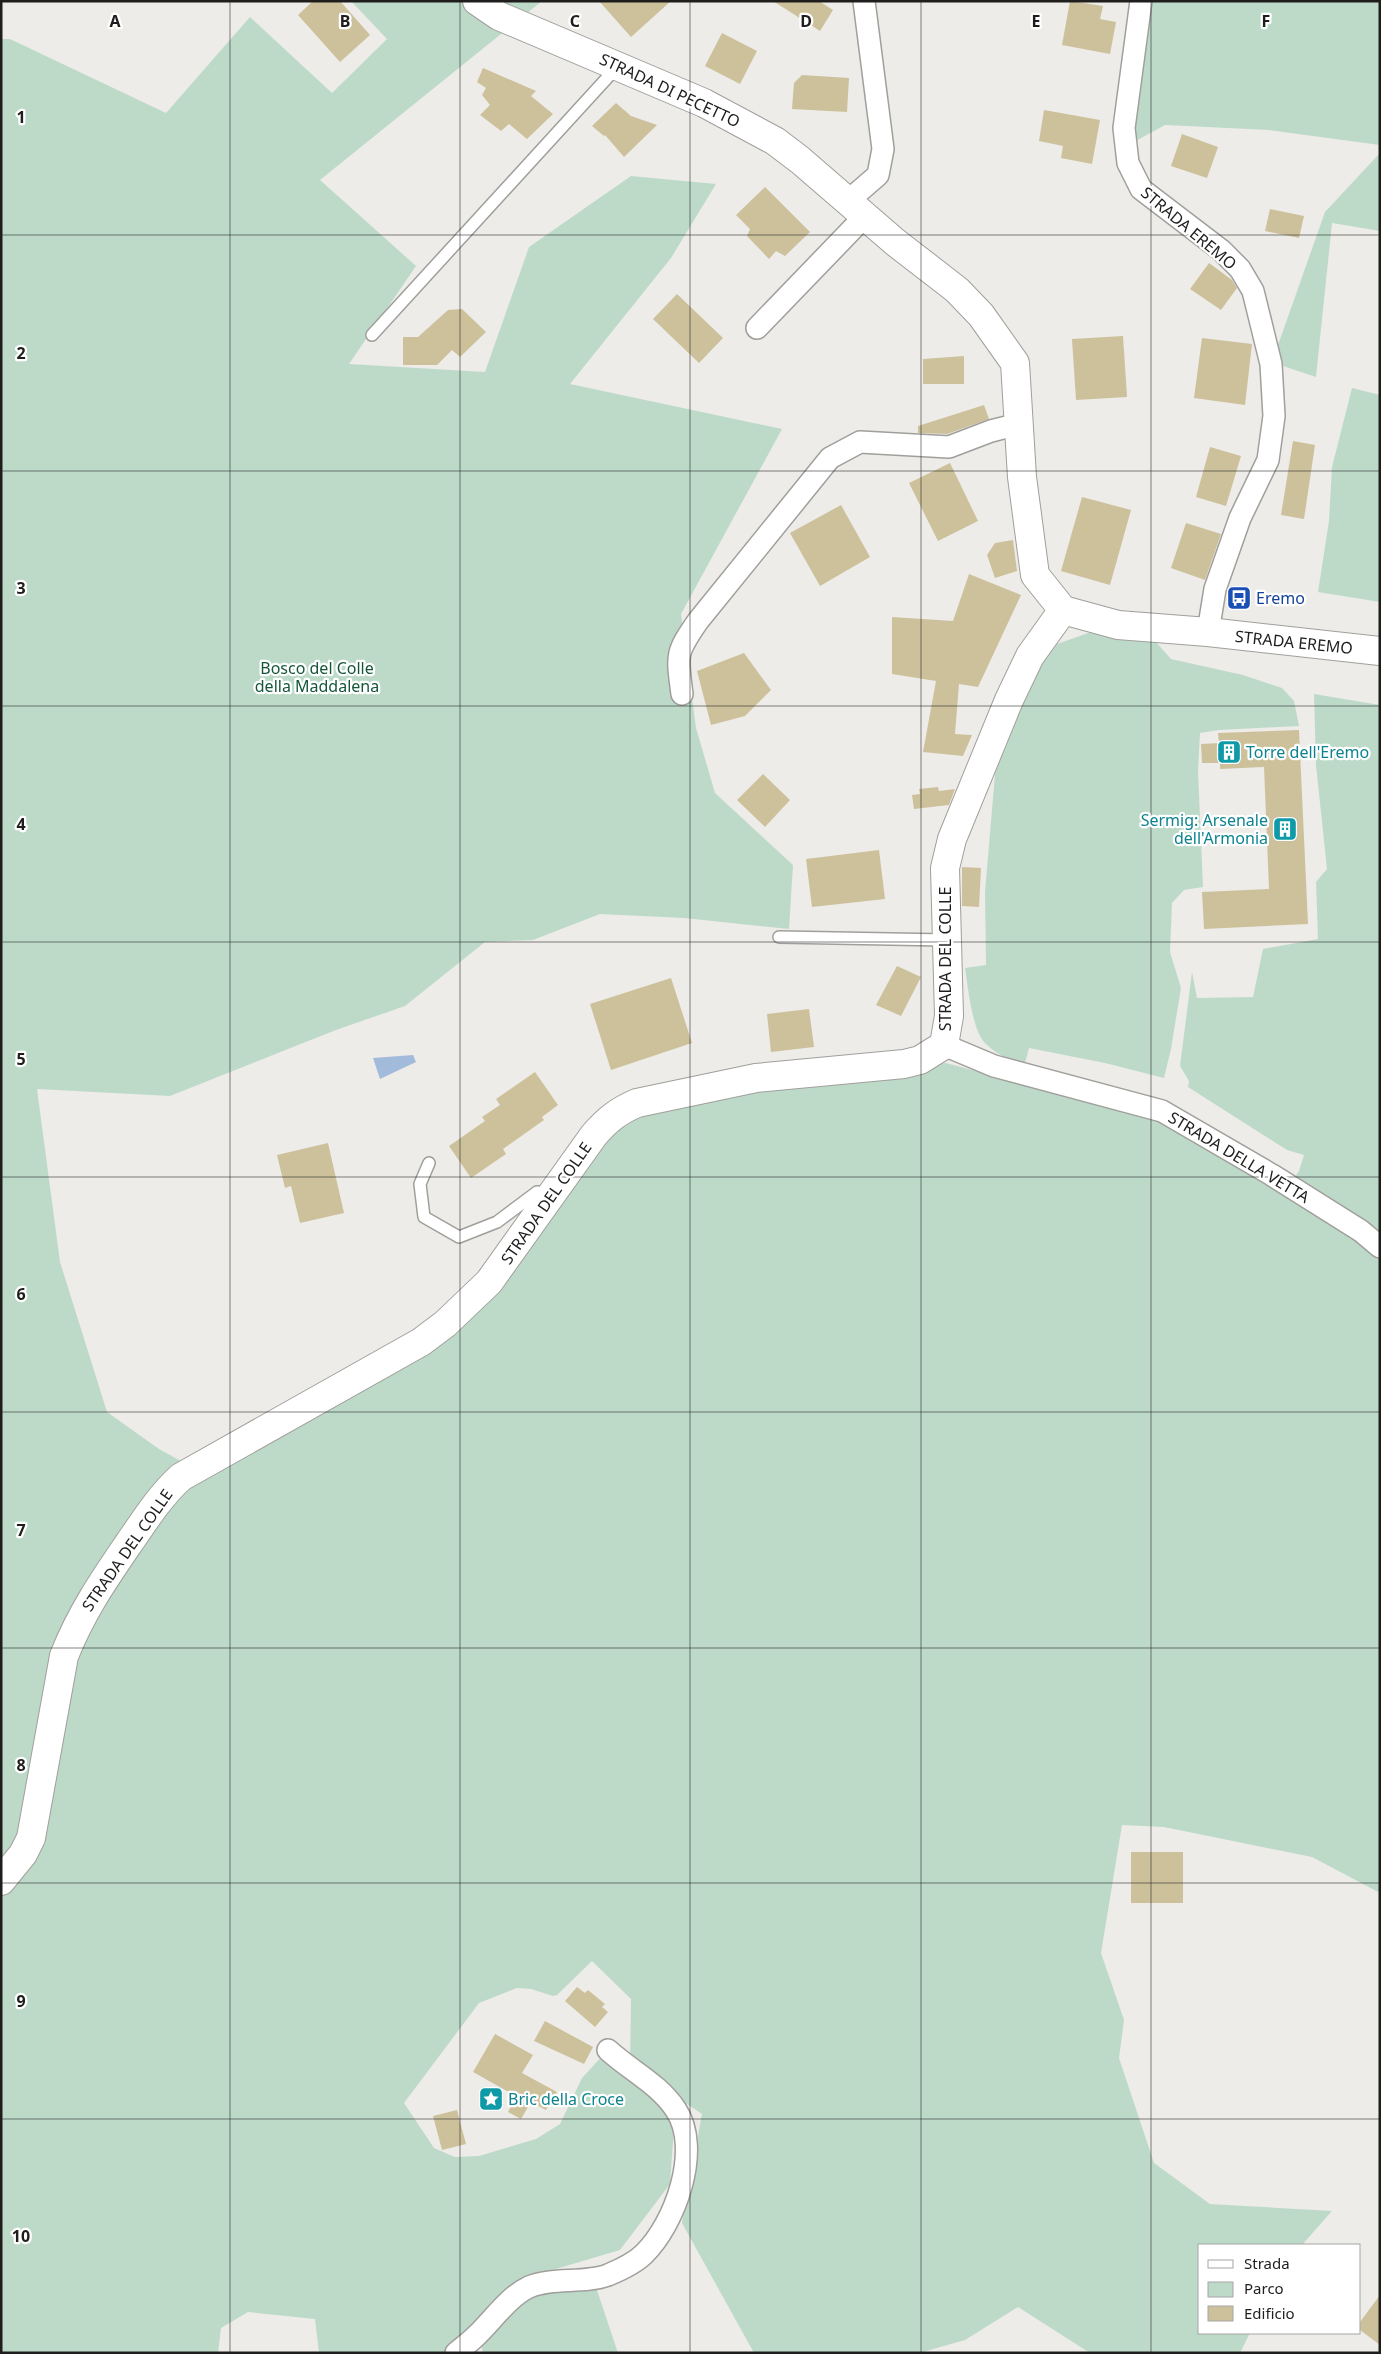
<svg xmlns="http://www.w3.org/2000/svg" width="1381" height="2354" font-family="'Noto Sans',sans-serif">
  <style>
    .green { fill: #bddac9 }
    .water { fill: #a3bbda }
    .building { fill: #cdc19c }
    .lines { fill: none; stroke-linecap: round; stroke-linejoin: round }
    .lane-casing { stroke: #a09f9c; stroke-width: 14 }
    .street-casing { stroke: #a09f9c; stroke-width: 24 }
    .secondary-casing { stroke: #a09f9c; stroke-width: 30 }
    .lane { stroke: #fff; stroke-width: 11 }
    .street { stroke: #fff; stroke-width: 21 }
    .secondary { stroke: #fff; stroke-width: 28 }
    .grid { fill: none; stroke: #1f1e1d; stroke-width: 1; stroke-opacity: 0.55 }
    .labels { text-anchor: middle; stroke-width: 4.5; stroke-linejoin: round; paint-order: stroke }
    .street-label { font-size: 16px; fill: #1f1e1d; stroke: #fff }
    .transit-label { font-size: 16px; fill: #164399; stroke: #fff; text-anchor: start }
    .park-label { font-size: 16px; fill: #15563a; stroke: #fff }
    .culture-label { font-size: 16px; fill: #0d838f; stroke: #fff; text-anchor: start }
    .grid-label { font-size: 16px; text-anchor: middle; font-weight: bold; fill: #1f1e1d; stroke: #fff; stroke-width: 4.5; stroke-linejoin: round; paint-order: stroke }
  </style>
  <rect width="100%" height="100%" fill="#edece8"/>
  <!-- green -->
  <g class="green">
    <path d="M351,1H542L320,180L416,266L349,364L485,372L529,247L631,176L716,184L671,258L570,384L782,429L681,614L696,728L715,793L793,865L789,929L684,918L600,914L533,940L485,942L405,1006L336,1030L170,1096L37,1089L60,1262L107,1412L159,1449L199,1471L485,1302L613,1126L684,1104L784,1085L946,1063L1160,1120L1285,1192L1299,1171L1304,1155L1287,1150L1188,1087L1189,1081L1180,1066L1192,972L1197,998L1253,997L1263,949L1318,939L1316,882L1327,869L1316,765L1314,694L1380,705V1893L1312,1857L1164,1827L1122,1825L1101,1953L1124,2020L1119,2058L1154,2163L1210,2204L1332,2211L1302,2245H1200V2333H1250L1240,2353H1090L1018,2307L965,2340L919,2353H754L682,2223L702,2114L630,2066L631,1999L592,1961L557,1995L553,1996L531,1989L517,1988L479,2003L404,2103L434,2148L455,2157L479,2156L536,2139L560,2124L582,2078L605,2053L657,2099L674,2127L670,2184L620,2250L525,2278L471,2341L443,2353H319L315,2319L248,2312L221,2328L218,2353H1V39H10L166,113L250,17L332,93L387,39Z"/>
    <path d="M1152,1H1380V145L1269,130L1165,125L1132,143L1139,76Z"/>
    <path d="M1380,153V231L1332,223L1316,377L1283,366L1277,348L1325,212Z"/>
    <path d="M1352,388L1380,395V602L1318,592L1329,521L1332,467Z"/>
    <path d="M1091,632L1156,642L1171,659L1243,675L1282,688L1294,701L1299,726L1219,730L1200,733L1198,771L1203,887L1184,890L1172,903L1170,952L1181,988L1171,1049L1164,1078L1105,1063L1029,1048L1024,1067C1010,1060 996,1054 985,1043C972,1030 968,987 965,968L986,965L985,892L996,763L1025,686L1057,644Z"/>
    <path d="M596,2287L618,2353H483L481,2342L533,2294Z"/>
  </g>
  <!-- water -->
  <path class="water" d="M413,1055L416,1062L380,1079L373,1058Z"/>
  <!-- building -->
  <g class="building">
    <path d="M313,1H340L370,35L340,62L298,15Z"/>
    <path d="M599,1H671L631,37Z"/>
    <path d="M773,1H819L833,10L820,31Z"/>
    <path d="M1070,1L1103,6L1100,19L1116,22L1110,54L1062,45Z"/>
    <path d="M722,33L757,51L740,84L705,66Z"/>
    <path d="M483,68L536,91L531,96L553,114L527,139L509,124L501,131L480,115L490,105L482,95L486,88L477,82Z"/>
    <path d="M802,75L849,78L847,112L792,109L794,83Z"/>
    <path d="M616,103L631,116L657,125L624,157L605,135L604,136L592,126Z"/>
    <path d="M1044,110L1100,120L1092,164L1061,158L1063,146L1039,141Z"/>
    <path d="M1182,134L1218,147L1207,178L1171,166Z"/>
    <path d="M765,187L810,232L785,256L776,251L769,259L747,236L750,229L736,215Z"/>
    <path d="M1270,209L1304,216L1299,238L1265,231Z"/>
    <path d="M1209,263L1232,280L1237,288L1221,310L1190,289Z"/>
    <path d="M677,294L723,338L699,363L653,319Z"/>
    <path d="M462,309L486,332L460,357L452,350L437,365H403V337H418L448,310Z"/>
    <path d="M1123,336L1127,397L1076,400L1072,339Z"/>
    <path d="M1202,338L1252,344L1245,405L1194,398Z"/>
    <path d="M964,356V384H923V359Z"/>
    <path d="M984,405L989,419L947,434L918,433V426Z"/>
    <path d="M1293,441L1315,445L1304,519L1281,515Z"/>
    <path d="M1210,447L1241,456L1226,506L1196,497Z"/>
    <path d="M950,463L978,521L938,541L909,483Z"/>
    <path d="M1082,497L1131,510L1110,585L1061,571Z"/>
    <path d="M841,505L870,557L820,586L790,533Z"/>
    <path d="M1186,523L1221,534L1205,580L1171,568Z"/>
    <path d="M1013,540L1017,571L995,578L987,555L995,543Z"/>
    <path d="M969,574L1021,595L978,687L959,684L955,734L972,735L963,756L923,752L936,681L892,674V617L953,621Z"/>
    <path d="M744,653L771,690L745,716L711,725L697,671Z"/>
    <path d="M1299,730L1308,924L1204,929L1202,892L1269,889L1264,767L1220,769V763H1202L1201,744L1219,743L1218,733Z"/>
    <path d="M763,774L790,800L765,827L737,800Z"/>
    <path d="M938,787L939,791L955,789L949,805L914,809L912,795L920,794L919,789Z"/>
    <path d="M879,850L885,899L812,907L806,859Z"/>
    <path d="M962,867L981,868L979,907L962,906Z"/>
    <path d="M897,966L921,977L901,1016L876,1005Z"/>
    <path d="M671,978L692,1043L611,1070L590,1004Z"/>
    <path d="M809,1009L814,1047L771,1052L767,1014Z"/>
    <path d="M535,1072L558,1105L542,1117L544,1120L503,1149L506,1154L471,1178L449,1146L485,1121L482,1117L500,1105L496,1099Z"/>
    <path d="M328,1143L344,1213L300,1223L291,1186L285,1188L277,1155Z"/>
    <rect x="1131" y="1852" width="52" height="51"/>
    <path d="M577,1987L585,1993L588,1990L605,2004L602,2007L608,2012L595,2027L565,2001Z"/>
    <path d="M545,2021L593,2047L584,2064L534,2041Z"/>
    <path d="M495,2034L533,2055L522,2073L557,2092L546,2110L531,2102L521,2119L508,2112L516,2096L473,2072Z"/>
    <path d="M457,2110L466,2144L442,2150L433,2116Z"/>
    <path d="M1380,2295V2345L1360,2330V2322Z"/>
  </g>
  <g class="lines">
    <defs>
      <g id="lane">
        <path d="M372,335L618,66"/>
        <path d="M779,937L946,940"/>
        <path d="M429,1163L420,1184L424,1217L459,1237L497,1222L537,1192L551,1194"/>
      </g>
      <g id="street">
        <path d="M1141,1L1124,128L1128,163L1141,189L1221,250L1240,269L1253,291L1271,364L1274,416L1268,460L1240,518L1215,589L1208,632"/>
        <path d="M848,201L878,175L883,149L864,1"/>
        <path d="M757,328L865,216"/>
        <path d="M682,694C677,655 675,654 698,621L830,458L860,442L949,447L991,431L1019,424"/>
        <path d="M944,1045L994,1066L1162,1111L1272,1175L1361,1231L1380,1247"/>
        <path d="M456,2353C463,2347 470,2342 476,2336C493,2320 508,2297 529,2287C552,2277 584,2284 608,2275C620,2270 635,2263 644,2254C675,2224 702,2149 676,2110C659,2084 631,2071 608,2050"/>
      </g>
      <g id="secondary">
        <path d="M477,1L499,16L704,103L775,141L800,160L895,242L957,290L981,315L1015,363L1022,477L1035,575L1063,610L1118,625L1208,632L1380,651"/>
        <path d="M1,1881L23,1854L31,1838L64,1656C81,1613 103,1581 129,1543C145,1520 160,1496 181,1477L421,1342L445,1324L489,1282L594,1135C607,1120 618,1111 637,1103L756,1078L904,1064L920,1060L944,1045L949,1016L945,868L952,839L1009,700L1030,656L1063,610"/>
      </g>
    </defs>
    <!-- lane casing -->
    <use href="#lane" class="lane-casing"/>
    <!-- street casing -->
    <use href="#street" class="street-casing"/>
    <!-- secondary casing -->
    <use href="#secondary" class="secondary-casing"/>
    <!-- lane -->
    <use href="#lane" class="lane"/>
    <!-- street -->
    <use href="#street" class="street"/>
    <!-- secondary -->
    <use href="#secondary" class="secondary"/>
  </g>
  <!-- grid -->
  <path class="grid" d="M230,1V2353M460,1V2353M690,1V2353M921,1V2353M1151,1V2353M1,235H1380M1,471H1380M1,706H1380M1,942H1380M1,1177H1380M1,1412H1380M1,1648H1380M1,1883H1380M1,2119H1380"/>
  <!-- icons -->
  <defs>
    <symbol id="bus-square" viewBox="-11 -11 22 22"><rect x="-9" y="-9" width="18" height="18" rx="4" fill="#1a4fb4" stroke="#fff"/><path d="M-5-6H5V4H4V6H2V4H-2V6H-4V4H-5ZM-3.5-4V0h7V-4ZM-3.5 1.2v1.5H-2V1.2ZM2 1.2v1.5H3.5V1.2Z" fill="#fff"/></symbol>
    <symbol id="building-square" viewBox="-11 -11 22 22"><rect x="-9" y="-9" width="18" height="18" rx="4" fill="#0f9aa8" stroke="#fff"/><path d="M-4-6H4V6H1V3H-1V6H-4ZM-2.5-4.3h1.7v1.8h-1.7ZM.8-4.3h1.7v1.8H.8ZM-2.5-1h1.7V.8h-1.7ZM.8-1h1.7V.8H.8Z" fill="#fff"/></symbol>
    <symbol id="sight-square" viewBox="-11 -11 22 22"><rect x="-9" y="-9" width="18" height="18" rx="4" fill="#0f9aa8" stroke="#fff"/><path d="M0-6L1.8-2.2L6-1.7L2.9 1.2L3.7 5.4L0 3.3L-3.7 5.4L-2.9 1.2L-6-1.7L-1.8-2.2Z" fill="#fff"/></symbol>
  </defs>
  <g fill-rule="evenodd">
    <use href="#bus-square" x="1225" y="584" width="28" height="28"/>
    <use href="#building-square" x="1215" y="738" width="28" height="28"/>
    <use href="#building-square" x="1271" y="815" width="28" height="28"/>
    <use href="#sight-square" x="477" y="2085" width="28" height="28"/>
  </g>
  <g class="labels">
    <!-- street labels -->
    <g class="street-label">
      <text transform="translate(670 90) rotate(25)" y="6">STRADA DI PECETTO</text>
      <text transform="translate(1189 228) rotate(40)" y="6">STRADA EREMO</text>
      <text transform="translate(1294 642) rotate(6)" y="6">STRADA EREMO</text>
      <text transform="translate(945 959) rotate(-90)" y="6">STRADA DEL COLLE</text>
      <text transform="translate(1239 1157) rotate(31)" y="6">STRADA DELLA VETTA</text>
      <text transform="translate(546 1203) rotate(-55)" y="6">STRADA DEL COLLE</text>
      <text transform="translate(127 1550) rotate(-55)" y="6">STRADA DEL COLLE</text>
    </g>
    <!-- transit labels -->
    <g class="transit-label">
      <text x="1256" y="604">Eremo</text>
    </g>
    <!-- park labels -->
    <g class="park-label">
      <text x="317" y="674">Bosco del Colle<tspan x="317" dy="18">della Maddalena</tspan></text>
    </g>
    <!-- culture labels -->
    <g class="culture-label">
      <text x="1246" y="758">Torre dell'Eremo</text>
      <text x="1268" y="826" text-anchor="end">Sermig: Arsenale<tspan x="1268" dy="18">dell'Armonia</tspan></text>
      <text x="508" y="2105">Bric della Croce</text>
    </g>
  </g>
  <g class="grid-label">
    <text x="115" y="27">A</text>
    <text x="345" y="27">B</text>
    <text x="575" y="27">C</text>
    <text x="806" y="27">D</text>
    <text x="1036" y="27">E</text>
    <text x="1266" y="27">F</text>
    <text x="21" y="123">1</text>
    <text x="21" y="359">2</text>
    <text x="21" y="594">3</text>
    <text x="21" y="830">4</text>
    <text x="21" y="1065">5</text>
    <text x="21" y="1300">6</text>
    <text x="21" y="1536">7</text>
    <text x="21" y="1771">8</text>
    <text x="21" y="2007">9</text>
    <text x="21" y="2242">10</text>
  </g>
  <!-- border -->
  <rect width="1381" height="2354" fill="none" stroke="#1f1e1d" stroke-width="5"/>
  <!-- legend -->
  <rect x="1198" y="2244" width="162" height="90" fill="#ffffff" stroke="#a5a5a5"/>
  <rect x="1208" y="2260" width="25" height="8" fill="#ffffff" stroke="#a5a5a5"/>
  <text x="1244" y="2269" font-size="15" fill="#1f1e1d">Strada</text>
  <rect x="1208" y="2282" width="25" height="15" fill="#bddac9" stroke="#a5a5a5"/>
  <text x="1244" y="2294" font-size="15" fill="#1f1e1d">Parco</text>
  <rect x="1208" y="2306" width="25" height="15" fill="#cdc19c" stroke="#a5a5a5"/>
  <text x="1244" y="2319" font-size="15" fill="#1f1e1d">Edificio</text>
</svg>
